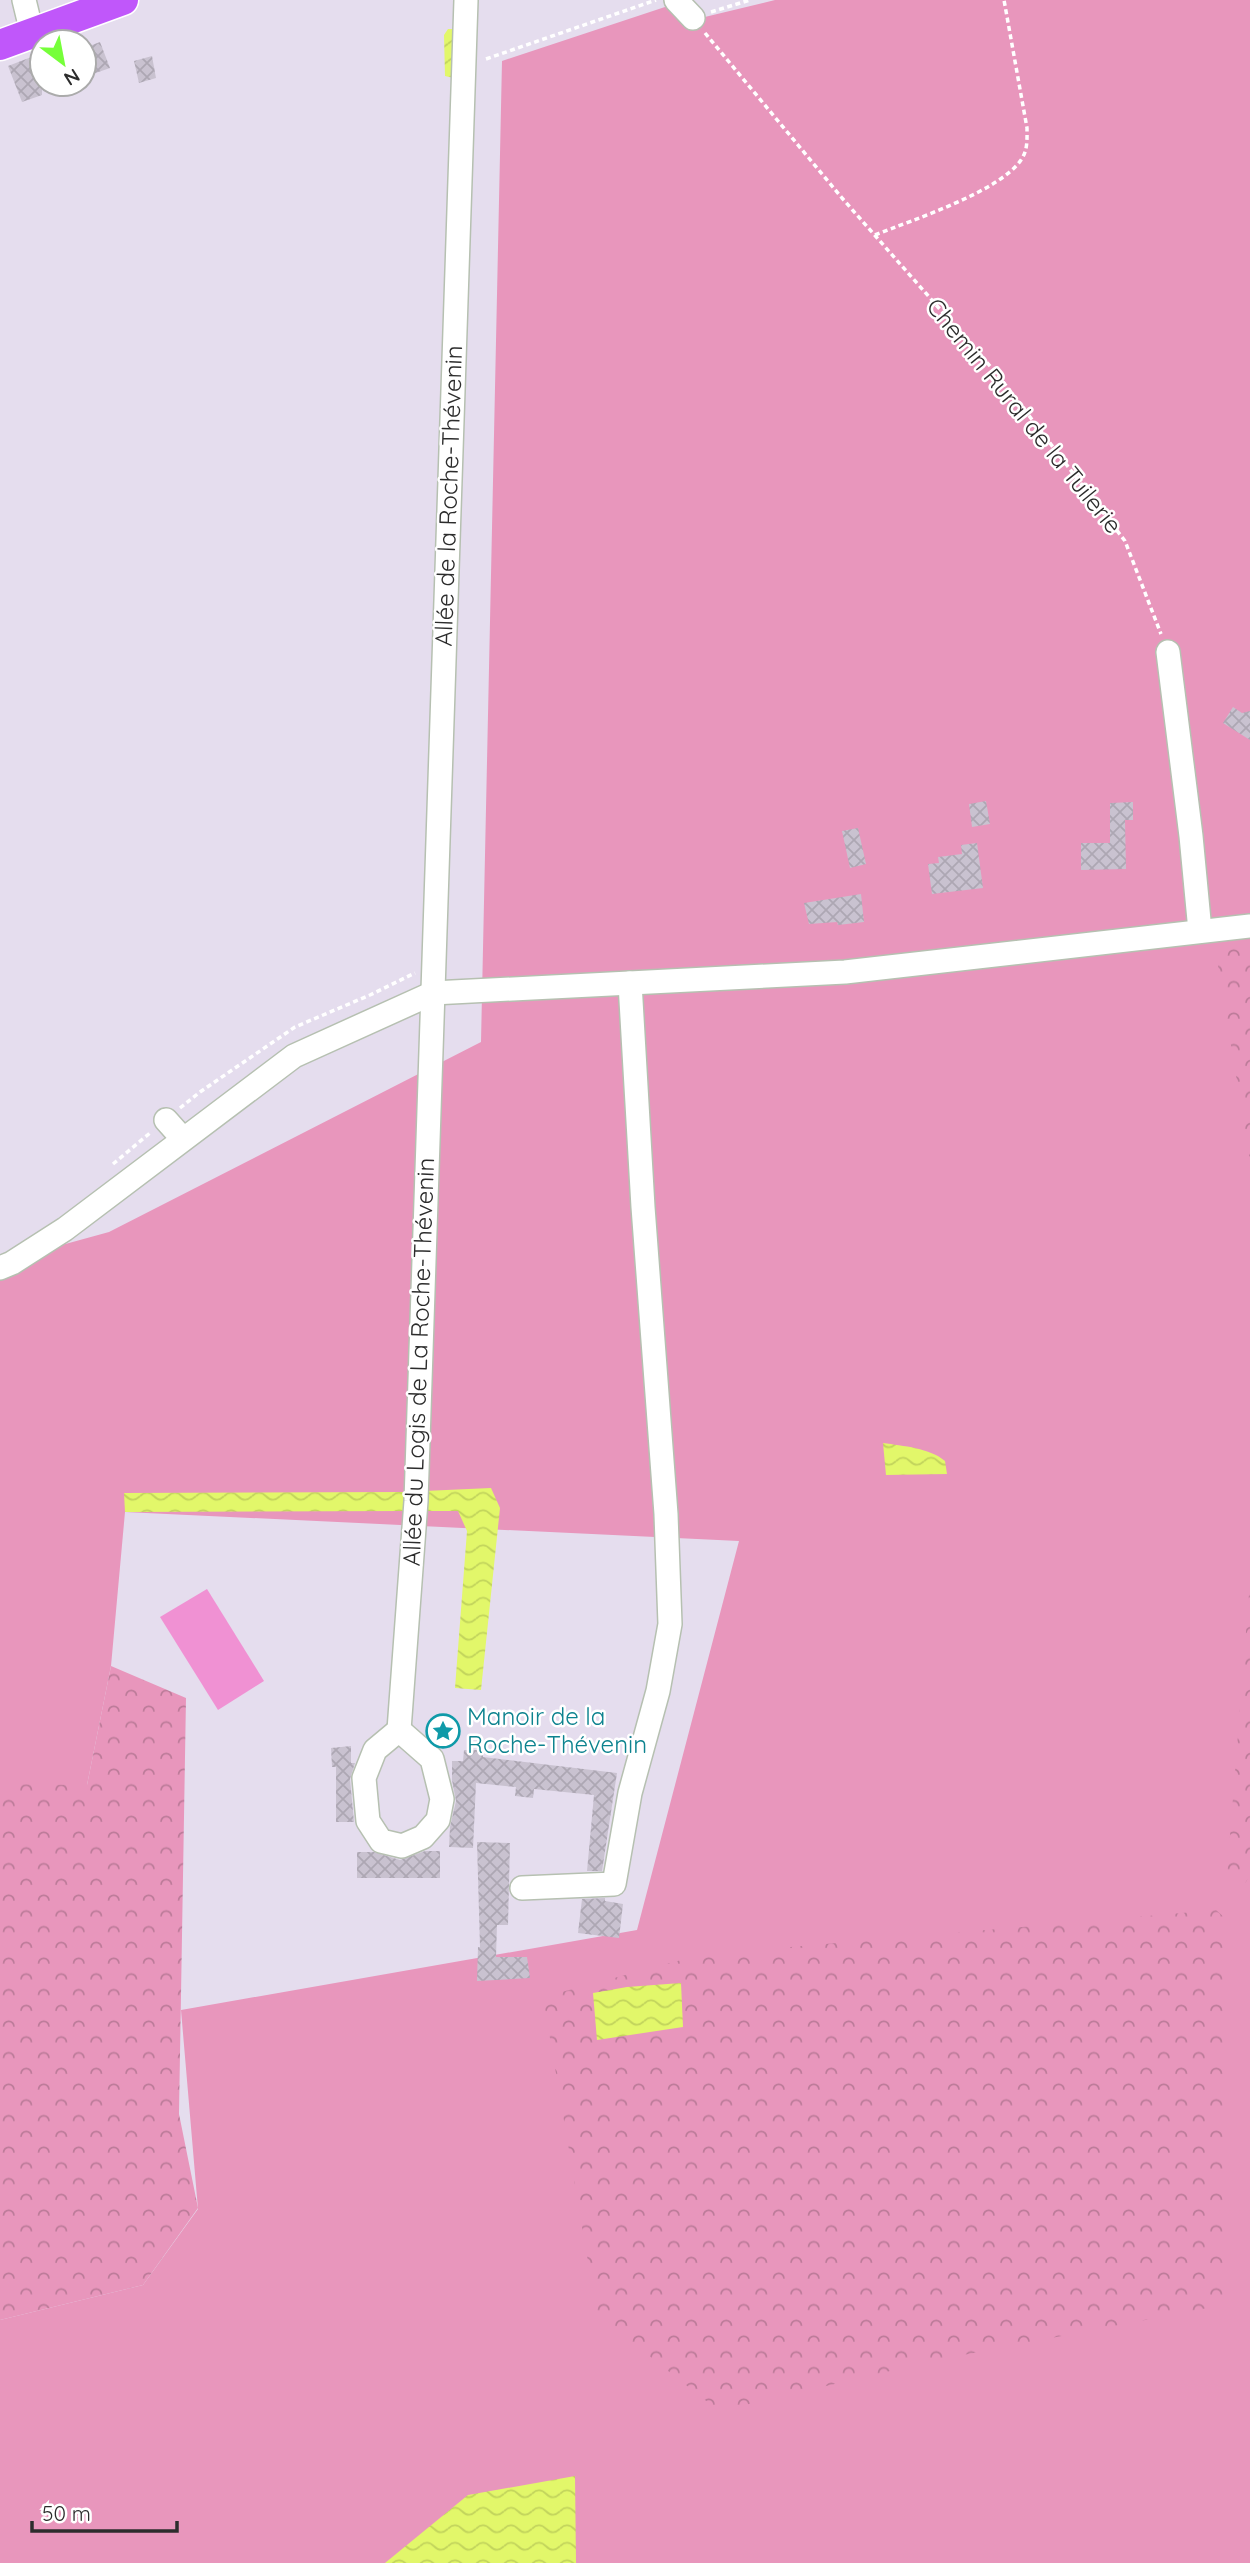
<svg xmlns="http://www.w3.org/2000/svg" width="1250" height="2563" font-family="Quicksand,sans-serif">
  <style>
    .grass { fill: #e896bc }
    .forest { fill: url(#forest-crowns) }
    .pitch { fill: #f091d3 }
    .water { fill: url(#water-waves) }
    .building { fill: url(#building-cross-hatch) }
    .lines { fill: none; stroke-linecap: round; stroke-linejoin: round }
    .minor-casing { stroke: #b6c0b1; stroke-width: 26 }
    .major-casing { stroke: #fff; stroke-width: 33 }
    .path { stroke: #fff; stroke-width: 3.5; stroke-dasharray: 5 3.5; stroke-linecap: butt }
    .minor { stroke: #fff; stroke-width: 23 }
    .major { stroke: #c057fa; stroke-width: 30 }
    .labels { text-anchor: middle; stroke-width: 5; stroke-linejoin: round; paint-order: stroke }
    .street-label { font-size: 24px; fill: #2c2c2c; stroke: #fff }
    .culture-label { font-size: 24px; fill: #0d838f; stroke: #fff; text-anchor: start }
  </style>
  <defs>
    <pattern id="forest-crowns" width="20" height="18" patternUnits="userSpaceOnUse" patternTransform="scale(1.75)"><rect width="20" height="18" fill="#e896bc"/><path d="M2 6a3 3 0 1 1 6 0M12 15a3 3 0 1 1 6 0" fill="none" stroke="#bc7b99"/></pattern>
    <pattern id="water-waves" width="16" height="10" patternUnits="userSpaceOnUse" patternTransform="scale(1.75)"><rect width="16" height="10" fill="#e2f76a"/><path d="M0 5q4-4 8 0t8 0" fill="none" stroke="#c2d45c"/></pattern>
    <pattern id="building-cross-hatch" width="8" height="8" patternUnits="userSpaceOnUse" patternTransform="scale(1.75)"><rect width="8" height="8" fill="#c9c2d0"/><path d="M0 0l8 8M0 8l8-8" fill="none" stroke="#ada7b3"/></pattern>
  </defs>
  <rect width="100%" height="100%" fill="#e5ddee"/>
  <!-- grass -->
  <path class="grass" d="M775,0H1250V2563H0V2320L143,2285L198,2209L181,2010L637,1930L739,1541L125,1512L111,1666L87,1785L0,1786V1262L109,1232L481,1042L502,61L671,5L684,22Z"/>
  <!-- forest -->
  <g class="forest">
    <path d="M1250,940V1161L1215,947Z"/>
    <path d="M1250,1581V1876L1245,1883L1227,1874Z"/>
    <path d="M111,1666L186,1698L179,2114L198,2208L143,2285L0,2320V1784L87,1785Z"/>
    <path d="M1216,1910L1225,1918L1223,2305L937,2360L719,2411L597,2315L543,1997L700,1955Z"/>
  </g>
  <!-- pitch -->
  <path class="pitch" d="M207,1589L264,1681L218,1710L160,1617Z"/>
  <!-- water -->
  <g class="water">
    <path d="M448,29H460L458,79L445,76L444,35Z"/>
    <path d="M883,1443C903,1446 930,1448 945,1461L947,1474L886,1475Z"/>
    <path d="M491,1488L500,1508L481,1690L455,1688L467,1531L458,1511H424V1491Z"/>
    <path d="M405,1492V1511L125,1512L124,1493Z"/>
    <path d="M681,1983L683,2027L597,2040L593,1993L627,1987Z"/>
    <path d="M575,2476L576,2563H385L468,2495Z"/>
  </g>
  <!-- building -->
  <g class="building">
    <path d="M100,42L110,68L84,77V48Z"/>
    <path d="M42,53V95L22,102L8,66Z"/>
    <path d="M152,56L156,78L139,83L134,61Z"/>
    <path d="M1233,707L1242,713L1250,711V740L1223,723Z"/>
    <path d="M986,801L990,824L972,827L969,804Z"/>
    <path d="M1133,802V820H1125L1126,869L1081,870V843H1110V803Z"/>
    <path d="M858,828L866,864L850,868L842,831Z"/>
    <path d="M977,843L983,888L932,894L928,864L939,863L938,857L962,854L961,845Z"/>
    <path d="M861,894L864,922L838,925L837,922L809,924L804,903Z"/>
    <path d="M351,1746V1763H355L350,1779L354,1822H336V1767H332L331,1748Z"/>
    <path d="M464,1750H483V1757L617,1773L602,1871H587L594,1795L534,1789L533,1798L515,1796L516,1787L476,1783L473,1848L449,1847L450,1827L456,1801L452,1780V1761H463Z"/>
    <path d="M477,1842L510,1843L508,1925H497L496,1957H527L530,1978L477,1981L478,1947H480Z"/>
    <path d="M425,1851H440V1878H357V1852H374L400,1860Z"/>
    <path d="M605,1898V1901L623,1904L619,1938L578,1933L582,1899Z"/>
  </g>
  <g class="lines">
    <defs>
      <g id="minor">
        <path d="M24,0L32,33"/>
        <path d="M676,0L693,18"/>
        <path d="M1168,652L1191,836L1200,931"/>
        <path d="M166,1120L183,1139"/>
        <path d="M0,1268L12,1263L65,1229L294,1056L433,993L845,972L1250,926"/>
        <path d="M399,1730L416,1501L466,0"/>
        <path d="M399,1730L432,1759L442,1799L438,1820L423,1837L402,1846L381,1841L368,1821L364,1778L375,1750Z"/>
        <path d="M522,1888L614,1884L630,1793L658,1691L670,1624L666,1514L643,1207L630,983"/>
      </g>
      <path id="major" d="M0,45L123,0"/>
    </defs>
    <!-- minor casing -->
    <use href="#minor" class="minor-casing"/>
    <!-- major casing -->
    <use href="#major" class="major-casing"/>
    <!-- path -->
    <g class="path">
      <path d="M711,12L750,0"/>
      <path d="M705,33L842,198L997,374L1125,541L1161,634"/>
      <path d="M486,59L656,0"/>
      <path d="M875,235C912,220 999,192 1021,160C1028,150 1027,139 1027,128L1004,0"/>
      <path d="M180,1108L200,1092L295,1027L370,995L415,973"/>
      <path d="M113,1164L150,1133"/>
    </g>
    <!-- minor -->
    <use href="#minor" class="minor"/>
    <!-- major -->
    <use href="#major" class="major"/>
  </g>
  <!-- icons -->
  <defs>
    <symbol id="sight-ring" viewBox="-11 -11 22 22"><circle r="9.5" fill="#fff" stroke="#0f9aa8" stroke-width="1.5"/><path d="M0-6L1.8-2.2L6-1.7L2.9 1.2L3.7 5.4L0 3.3L-3.7 5.4L-2.9 1.2L-6-1.7L-1.8-2.2Z" fill="#0f9aa8"/></symbol>
  </defs>
  <g fill-rule="evenodd">
    <use href="#sight-ring" x="424" y="1712" width="38" height="38"/>
  </g>
  <g class="labels">
    <!-- street labels -->
    <g class="street-label">
      <text transform="translate(1024 416) rotate(51)" y="8">Chemin Rural de la Tuilerie</text>
      <text transform="translate(449 496) rotate(-88)" y="8">Allée de la Roche-Thévenin</text>
      <text transform="translate(419 1362) rotate(-88)" y="8">Allée du Logis de La Roche-Thévenin</text>
    </g>
    <!-- culture labels -->
    <g class="culture-label">
      <text x="467" y="1725">Manoir de la<tspan x="467" dy="28">Roche-Thévenin</tspan></text>
    </g>
  </g>
  <!-- north arrow -->
  <g transform="translate(63 63) rotate(148)"><circle r="33" fill="#ffffff" stroke="#ababab" stroke-width="2"/>
  <path d="M0-5L12 26L0 18L-12 26Z" fill="#76ff3a"/>
  <text y="-10" font-size="19" font-weight="bold" text-anchor="middle" fill="#2c2c2c">N</text>
  </g>
  <!-- scale -->
  <path d="M32 2521v10h145v-10" fill="none" stroke="#2c2c2c" stroke-width="3.5"/>
  <text x="42" y="2521" font-size="21" fill="#2c2c2c" stroke="#ffffff" stroke-width="5" paint-order="stroke">50 m</text>
</svg>
